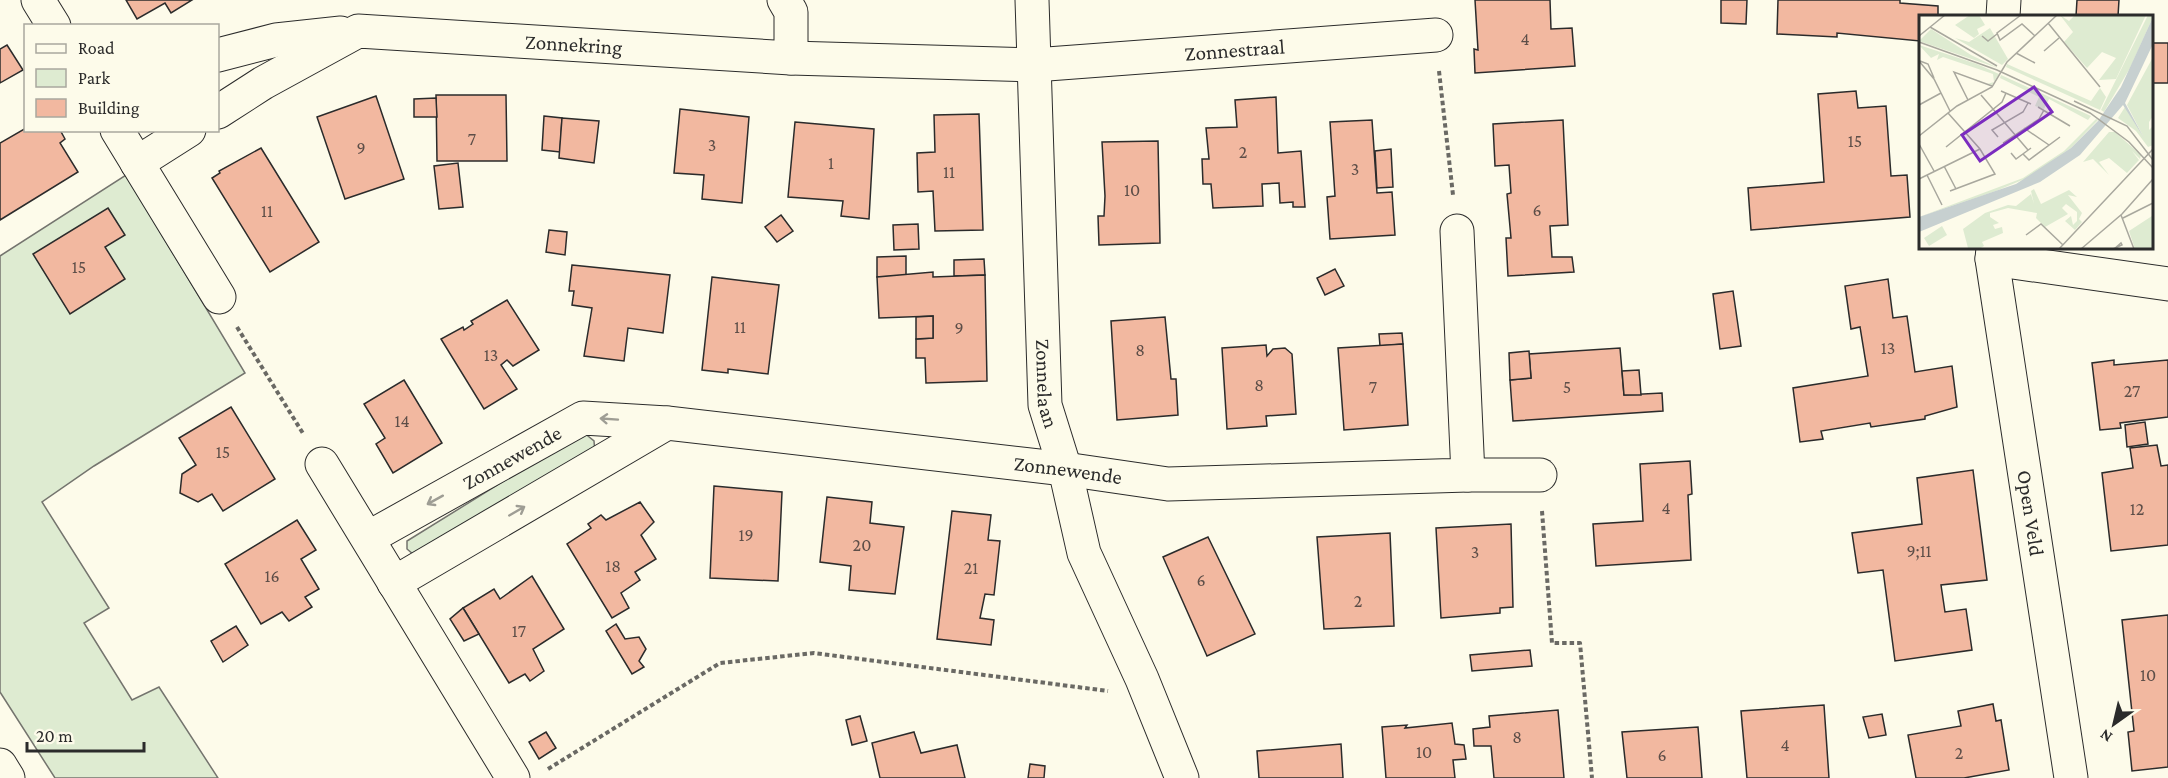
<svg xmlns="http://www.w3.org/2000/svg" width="2168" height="778" font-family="'Crimson Pro',serif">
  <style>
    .green { fill: #deebd1; stroke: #74746e; stroke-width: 1.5 }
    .building { fill: #f2b8a0; stroke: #2b2b2b; stroke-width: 1.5 }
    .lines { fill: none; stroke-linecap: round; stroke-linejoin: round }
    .street-casing { stroke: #2b2b2b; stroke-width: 35 }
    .highway-casing { stroke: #2b2b2b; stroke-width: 35 }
    .path { stroke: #6a6964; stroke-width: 4; stroke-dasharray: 4.5 3; stroke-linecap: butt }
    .street { stroke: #fdfbea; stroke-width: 33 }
    .highway { stroke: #fdfbea; stroke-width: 33 }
    .oneway { stroke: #9e9d94 }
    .labels { text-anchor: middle; stroke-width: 4.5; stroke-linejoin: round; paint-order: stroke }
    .number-label { font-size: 18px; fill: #5d4e48 }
    .street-label { font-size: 21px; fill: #2b2b2b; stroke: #fdfbea }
    .inset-road { fill: none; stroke: #a9a89e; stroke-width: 1.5 }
    .view { fill: #7b2cbf; fill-opacity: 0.15; stroke: #7b2cbf; stroke-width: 3 }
    .inset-edge { fill: none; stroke: #2b2b2b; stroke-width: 3 }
  </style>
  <rect width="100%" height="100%" fill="#fdfbea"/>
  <!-- green -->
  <g class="green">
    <path d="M126,175L245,373L94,466L42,502L109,608L84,623L132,700L159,687L218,778H55L0,692V256Z"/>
    <path d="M583,432L594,441L595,453L413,554L407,549V541Z"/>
  </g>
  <!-- building -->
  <g class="building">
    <path d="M126,0H192L171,13L165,3L137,19Z"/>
    <path d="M1475,0H1550L1551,29L1572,28L1575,66L1475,73L1474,49L1478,50Z"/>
    <path d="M1721,0H1747L1746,24L1721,23Z"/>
    <path d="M1778,0H1900V3L1938,6V16H1920V41L1837,33V37L1777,34Z"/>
    <path d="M2077,0H2119L2118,16H2076Z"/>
    <rect x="2152" y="43" width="16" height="40"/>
    <path d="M7,45L23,70L0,83V49Z"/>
    <path d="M1856,91L1858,108L1886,106L1891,176L1907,175L1910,217L1751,230L1748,188L1824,182L1818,94Z"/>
    <path d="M436,95H506L507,161H437Z"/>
    <path d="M376,96L404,179L345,199L317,117Z"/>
    <path d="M1276,97L1278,153L1301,151L1305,207H1293V202L1280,203L1279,183L1262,184L1263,206L1213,208L1211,184H1203L1202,159H1209L1206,128L1237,127L1235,100Z"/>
    <path d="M436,98L437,117H414V99Z"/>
    <path d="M680,109L749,117L742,203L702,199L704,175L674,173Z"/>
    <path d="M979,114L983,230L935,231L933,191L918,192L917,153L935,152L934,115Z"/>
    <path d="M544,116L562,118L560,152L542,150Z"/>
    <path d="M562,118L599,121L594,163L559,158Z"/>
    <path d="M1372,120L1377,193L1392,192L1395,235L1330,239L1327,197L1335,196L1330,122Z"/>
    <path d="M1563,120L1568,225L1550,226L1552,257H1572L1574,272L1508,276L1506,238H1511L1507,194L1511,193L1509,165L1495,166L1493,124Z"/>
    <path d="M795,122L874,129L869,219L841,216L843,201L788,197Z"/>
    <path d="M26,128V130H60L65,139L60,143L78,172L0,220V143Z"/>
    <path d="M1158,141L1160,243L1099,245L1098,216H1104L1105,196L1102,142Z"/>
    <path d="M261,148L319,242L270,272L212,178L220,173L219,171Z"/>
    <path d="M1391,149L1393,187L1377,188L1375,151Z"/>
    <path d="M458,163L463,207L439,209L434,166Z"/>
    <path d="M108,208L125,235L105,247L125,279L70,314L33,254Z"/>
    <path d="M781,215L793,231L777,242L765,227Z"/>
    <path d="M918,224L919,249L894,250L893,225Z"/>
    <path d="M549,230L567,232L565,255L546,252Z"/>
    <path d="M906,256V276L877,277V257Z"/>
    <path d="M984,259L985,275L954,276V260Z"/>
    <path d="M572,265L670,275L663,333L628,328L624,361L584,356L592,308L572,305L574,291H569Z"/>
    <path d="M1335,269L1344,286L1325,295L1317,278Z"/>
    <path d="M933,272V277L985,275L987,381L926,383L925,358H916V339L933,338V316L879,318L877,277Z"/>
    <path d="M712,277L779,285L768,374L728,369V373L702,370Z"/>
    <path d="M1888,279L1893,318L1907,316L1915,372L1952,366L1957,407L1925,416V419L1871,427L1870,423L1821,431L1823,439L1800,442L1793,388L1868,376L1860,327L1851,329L1845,286Z"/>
    <path d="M1733,291L1741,346L1720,349L1713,294Z"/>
    <path d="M507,300L539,350L513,366L507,360L501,365L517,389L484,409L441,339L463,327L464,330L473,324L471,321Z"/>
    <path d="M933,316V338L916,339V317Z"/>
    <path d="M1165,317L1171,379H1176L1178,415L1117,420L1111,321Z"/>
    <path d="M1402,333L1403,344L1380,346L1379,334Z"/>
    <path d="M1403,344L1408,425L1344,430L1338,348Z"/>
    <path d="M1266,345L1267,356L1273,349L1285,348L1292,354L1296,414L1266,416L1267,426L1227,429L1222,348Z"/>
    <path d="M1620,348L1624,395L1662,393L1663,411L1513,421L1510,380L1531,378L1529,354Z"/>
    <path d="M1529,351L1531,378L1510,380L1509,353Z"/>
    <path d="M2114,360V365L2168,360V417L2120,423L2121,428L2100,430L2092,363Z"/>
    <path d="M1639,370L1641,395H1624L1622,371Z"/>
    <path d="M404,380L442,443L393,473L376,444L385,438L364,404Z"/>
    <path d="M231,407L275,479L223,511L212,494L198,502L180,493L182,474L196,465L179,438Z"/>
    <path d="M2145,422L2148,444L2127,447L2125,425Z"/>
    <path d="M2157,445L2161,466L2168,465V545L2111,551L2102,473L2133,468L2130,448Z"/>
    <path d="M1690,461L1692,494L1688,495L1691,560L1596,566L1593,524L1643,521L1640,464Z"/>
    <path d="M1973,470L1987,580L1941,585L1945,612L1966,609L1972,650L1895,661L1883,570L1858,573L1852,533L1922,524L1917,478Z"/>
    <path d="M714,486L782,492L778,581L710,578Z"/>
    <path d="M827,497L872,502L870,523L904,527L895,594L849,590L851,566L820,562Z"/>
    <path d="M640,502L654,522L641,535L656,559L635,572L640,580L621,593L629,608L612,618L567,544L591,528L588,524L601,515L606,520Z"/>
    <path d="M952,511L991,515L988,540L1000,541L994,595L985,594L980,618L994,620L991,645L937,639Z"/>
    <path d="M297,520L316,550L301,559L319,589L305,597L312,607L289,621L282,612L261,624L225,564Z"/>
    <path d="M1511,524L1513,607L1500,608V613L1441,618L1436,528Z"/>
    <path d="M1390,533L1394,626L1324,629L1317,537Z"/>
    <path d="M1208,537L1255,634L1207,656L1163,557Z"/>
    <path d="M532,576L564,629L533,649L544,671L530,681L525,674L509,683L463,608L494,589L500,599Z"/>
    <path d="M463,608L479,634L464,641L450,619Z"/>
    <path d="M2168,615V767L2132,771L2128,732L2134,731L2122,620Z"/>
    <path d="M616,624L625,639L639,637L646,649L639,661L644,667L632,674L606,631Z"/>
    <path d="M236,626L248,645L223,662L211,641Z"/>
    <path d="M1530,650L1532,666L1472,671L1470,655Z"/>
    <path d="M1993,704L1996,721L2001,720L2009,770L1964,778H1916L1908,735L1961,726L1958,711Z"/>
    <path d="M1824,705L1829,778H1747L1741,711Z"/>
    <path d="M1558,710L1564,778H1494L1491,746H1474L1473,729L1490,727L1489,716Z"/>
    <path d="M1882,714L1886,735L1869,738L1863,717Z"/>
    <path d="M860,716L867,741L852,745L846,720Z"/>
    <path d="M1452,723L1455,744L1464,745L1466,759L1453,760L1455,778H1386L1382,727L1407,725L1405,728Z"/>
    <path d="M1698,727L1702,778H1627L1622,732Z"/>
    <path d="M546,732L556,748L539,759L529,742Z"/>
    <path d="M914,732L921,753L957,745L965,778H880L872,743Z"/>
    <path d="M1341,744L1343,778H1259L1257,751Z"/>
    <path d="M1030,764L1045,766L1044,778H1028Z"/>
  </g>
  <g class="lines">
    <defs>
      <g id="street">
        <path d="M38,0L54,26"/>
        <path d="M784,0L791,12V58"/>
        <path id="s1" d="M1032,0L1045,405L1065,469L1084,553L1142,679L1182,778"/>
        <path d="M2003,16L2004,0"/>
        <path d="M218,55L276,40L341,33"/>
        <path id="s2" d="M218,112L263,83L358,31L791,58L1034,65L1436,35"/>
        <path d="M117,130L219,297"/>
        <path d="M137,163L189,130"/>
        <path id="s3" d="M1993,248L1992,259L2071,778"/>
        <path d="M1992,259L2168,284"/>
        <path d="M322,464L513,778"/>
        <path d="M1468,475H1540"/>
        <path id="s4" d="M368,538L583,418L667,423L1065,469L1168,484L1468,475L1457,231"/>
        <path d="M394,583L667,423"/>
      </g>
      <path id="highway" d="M0,765L8,778"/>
    </defs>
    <!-- street casing -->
    <use href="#street" class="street-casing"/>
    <!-- highway casing -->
    <use href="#highway" class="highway-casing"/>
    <!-- path -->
    <g class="path">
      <path d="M1439,71L1453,195"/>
      <path d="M237,327L304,435"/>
      <path d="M1542,511L1552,643H1580L1592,778"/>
      <path d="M548,769L720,663L814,653L1108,691"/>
    </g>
    <!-- street -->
    <use href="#street" class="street"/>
    <!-- highway -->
    <use href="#highway" class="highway"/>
  </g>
  <!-- one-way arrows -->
  <defs><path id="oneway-shaft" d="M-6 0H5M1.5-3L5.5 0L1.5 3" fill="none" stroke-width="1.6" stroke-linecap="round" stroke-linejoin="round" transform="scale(1.5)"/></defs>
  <g class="oneway">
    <use href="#oneway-shaft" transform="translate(609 419) rotate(-176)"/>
    <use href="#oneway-shaft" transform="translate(435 500) rotate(151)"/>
    <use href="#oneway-shaft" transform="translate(517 511) rotate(-30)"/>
  </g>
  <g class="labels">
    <!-- number labels -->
    <g class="number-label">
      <text x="1525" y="45">4</text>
      <text x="472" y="145">7</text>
      <text x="1855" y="147">15</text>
      <text x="712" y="151">3</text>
      <text x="361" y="154">9</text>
      <text x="1243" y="158">2</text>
      <text x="831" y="169">1</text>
      <text x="1355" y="175">3</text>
      <text x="949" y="178">11</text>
      <text x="1132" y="196">10</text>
      <text x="1537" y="216">6</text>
      <text x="267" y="217">11</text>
      <text x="79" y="273">15</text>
      <text x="740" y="333">11</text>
      <text x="959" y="334">9</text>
      <text x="1888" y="354">13</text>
      <text x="1140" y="356">8</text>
      <text x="491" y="361">13</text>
      <text x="1259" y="391">8</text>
      <text x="1373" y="393">7</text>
      <text x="1567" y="393">5</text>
      <text x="2132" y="397">27</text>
      <text x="402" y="427">14</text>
      <text x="223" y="458">15</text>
      <text x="1666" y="514">4</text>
      <text x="2137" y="515">12</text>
      <text x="746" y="541">19</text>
      <text x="862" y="551">20</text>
      <text x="1919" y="557">9;11</text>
      <text x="1475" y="558">3</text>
      <text x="613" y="572">18</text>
      <text x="971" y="574">21</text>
      <text x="272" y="582">16</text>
      <text x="1201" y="586">6</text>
      <text x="1358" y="607">2</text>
      <text x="519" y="637">17</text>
      <text x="2148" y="681">10</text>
      <text x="1517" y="743">8</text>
      <text x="1785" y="751">4</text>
      <text x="1424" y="758">10</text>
      <text x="1959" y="759">2</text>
      <text x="1662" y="761">6</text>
    </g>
    <!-- street labels -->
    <g class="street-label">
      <text dy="7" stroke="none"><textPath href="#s2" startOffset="378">Zonnekring</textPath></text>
      <text dy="7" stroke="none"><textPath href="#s2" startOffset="1040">Zonnestraal</textPath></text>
      <text dy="7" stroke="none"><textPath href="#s1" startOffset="384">Zonnelaan</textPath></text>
      <text dy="7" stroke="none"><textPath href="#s4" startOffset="165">Zonnewende</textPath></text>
      <text dy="7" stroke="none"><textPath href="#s4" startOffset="734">Zonnewende</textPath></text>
      <text dy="7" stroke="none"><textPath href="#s3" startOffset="268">Open Veld</textPath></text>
    </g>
  </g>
  <!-- overview -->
  <g transform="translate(1919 15)">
    <rect width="234" height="234" fill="#fdfbea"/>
    <path d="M51,0H60L66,10L58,14L60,19L55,23L36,10ZM141,0L150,6L156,0H227L197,64L180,65L197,43L183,37L168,53L145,27L154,17ZM229,0L234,2L211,53L185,97L182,95ZM71,13L89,44L83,50L36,23L50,27ZM12,14L52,40L79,53L0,26ZM0,30L58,49L80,59L73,70L68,69L75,67L74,59L24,42L18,45L20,39L12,43ZM234,42V101L230,107V115L234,111V130L229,132L217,116L199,103L206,92L225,123L208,90ZM88,49L172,86L181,73L187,82L181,95L87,52ZM82,60L172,101L169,105L130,84L125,94L116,91L120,82L81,63ZM177,104L179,105L152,133L108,163L77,176L0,202L104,163L145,136ZM190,117H196L222,140L221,144L213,136L220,145L208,158L190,143L180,147L190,160L174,144L164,147ZM115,174L122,189L150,175L158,182L149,180L163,198L160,204L163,207L156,215L146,206L152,201L154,210L158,206V197L147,189L143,193L149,199L126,212L117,203L118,198L89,193L71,198V202L80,208L74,210L76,214L83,212L84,218L63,227L65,231L60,234L49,233L44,214L66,198L89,190L97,191L112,179L115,189L112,176ZM233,201L234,234H216L210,216ZM23,211L28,220L10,231L5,223Z" fill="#deebd1"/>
    <path d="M234,2V29L206,88L225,123L204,90L161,140L121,167L0,217V202L97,169L152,133L179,106L202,72Z" fill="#c7d0d0"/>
    <path class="inset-road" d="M102,0L78,18L81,25L103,9L116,21M129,8L181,72M11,12L78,51M0,21L26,0M63,21L69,26L78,19M0,27L78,55L171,98L210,127L234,153M125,36L140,23M97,38L116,48M0,46L15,64L31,96M1,46L9,49L15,63M82,76L112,89M62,80L109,135M49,85L35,57L73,71M155,86L208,111L234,145M0,90L22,78M119,92L151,111M29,98L61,134L76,159L31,176M105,113L130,130M0,121L38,91L73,72L88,47L138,0M79,122L73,115L104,97L109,88M84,128L120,104L125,95M0,129L15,156M27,132L83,87L87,78M92,138L97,144L112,133M104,139L110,145L141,122M25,151L37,174M8,160L23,190M0,164L61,134M202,200L215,234M204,203L234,188M107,220L122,209L144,230M140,234L234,134M162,234L203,199L234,164M194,234L203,230L202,228L195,234"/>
    <path class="view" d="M115,72L133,97L61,146L43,120Z"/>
    <rect width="234" height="234" class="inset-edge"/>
  </g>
  <!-- legend -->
  <rect x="24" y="24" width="195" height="108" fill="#fdfbea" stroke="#a9a89e" stroke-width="1.5"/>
  <rect x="36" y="44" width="30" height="9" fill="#fdfbea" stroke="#a9a89e" stroke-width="1.5"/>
  <text x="78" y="54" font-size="18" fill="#2b2b2b">Road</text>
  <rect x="36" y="69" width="30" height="18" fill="#deebd1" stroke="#a9a89e" stroke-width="1.5"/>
  <text x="78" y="84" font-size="18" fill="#2b2b2b">Park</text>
  <rect x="36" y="99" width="30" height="18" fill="#f2b8a0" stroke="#a9a89e" stroke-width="1.5"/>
  <text x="78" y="114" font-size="18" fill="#2b2b2b">Building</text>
  <!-- north arrow -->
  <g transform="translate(2114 724) rotate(214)" stroke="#fdfbea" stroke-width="4.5" paint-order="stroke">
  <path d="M0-4.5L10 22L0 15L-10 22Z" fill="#2b2b2b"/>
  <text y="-9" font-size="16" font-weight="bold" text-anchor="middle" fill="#2b2b2b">N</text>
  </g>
  <!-- scale -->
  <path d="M27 742v9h117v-9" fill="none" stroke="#2b2b2b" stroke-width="3"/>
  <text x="36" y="742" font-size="18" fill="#2b2b2b" stroke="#fdfbea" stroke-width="4.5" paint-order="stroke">20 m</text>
</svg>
